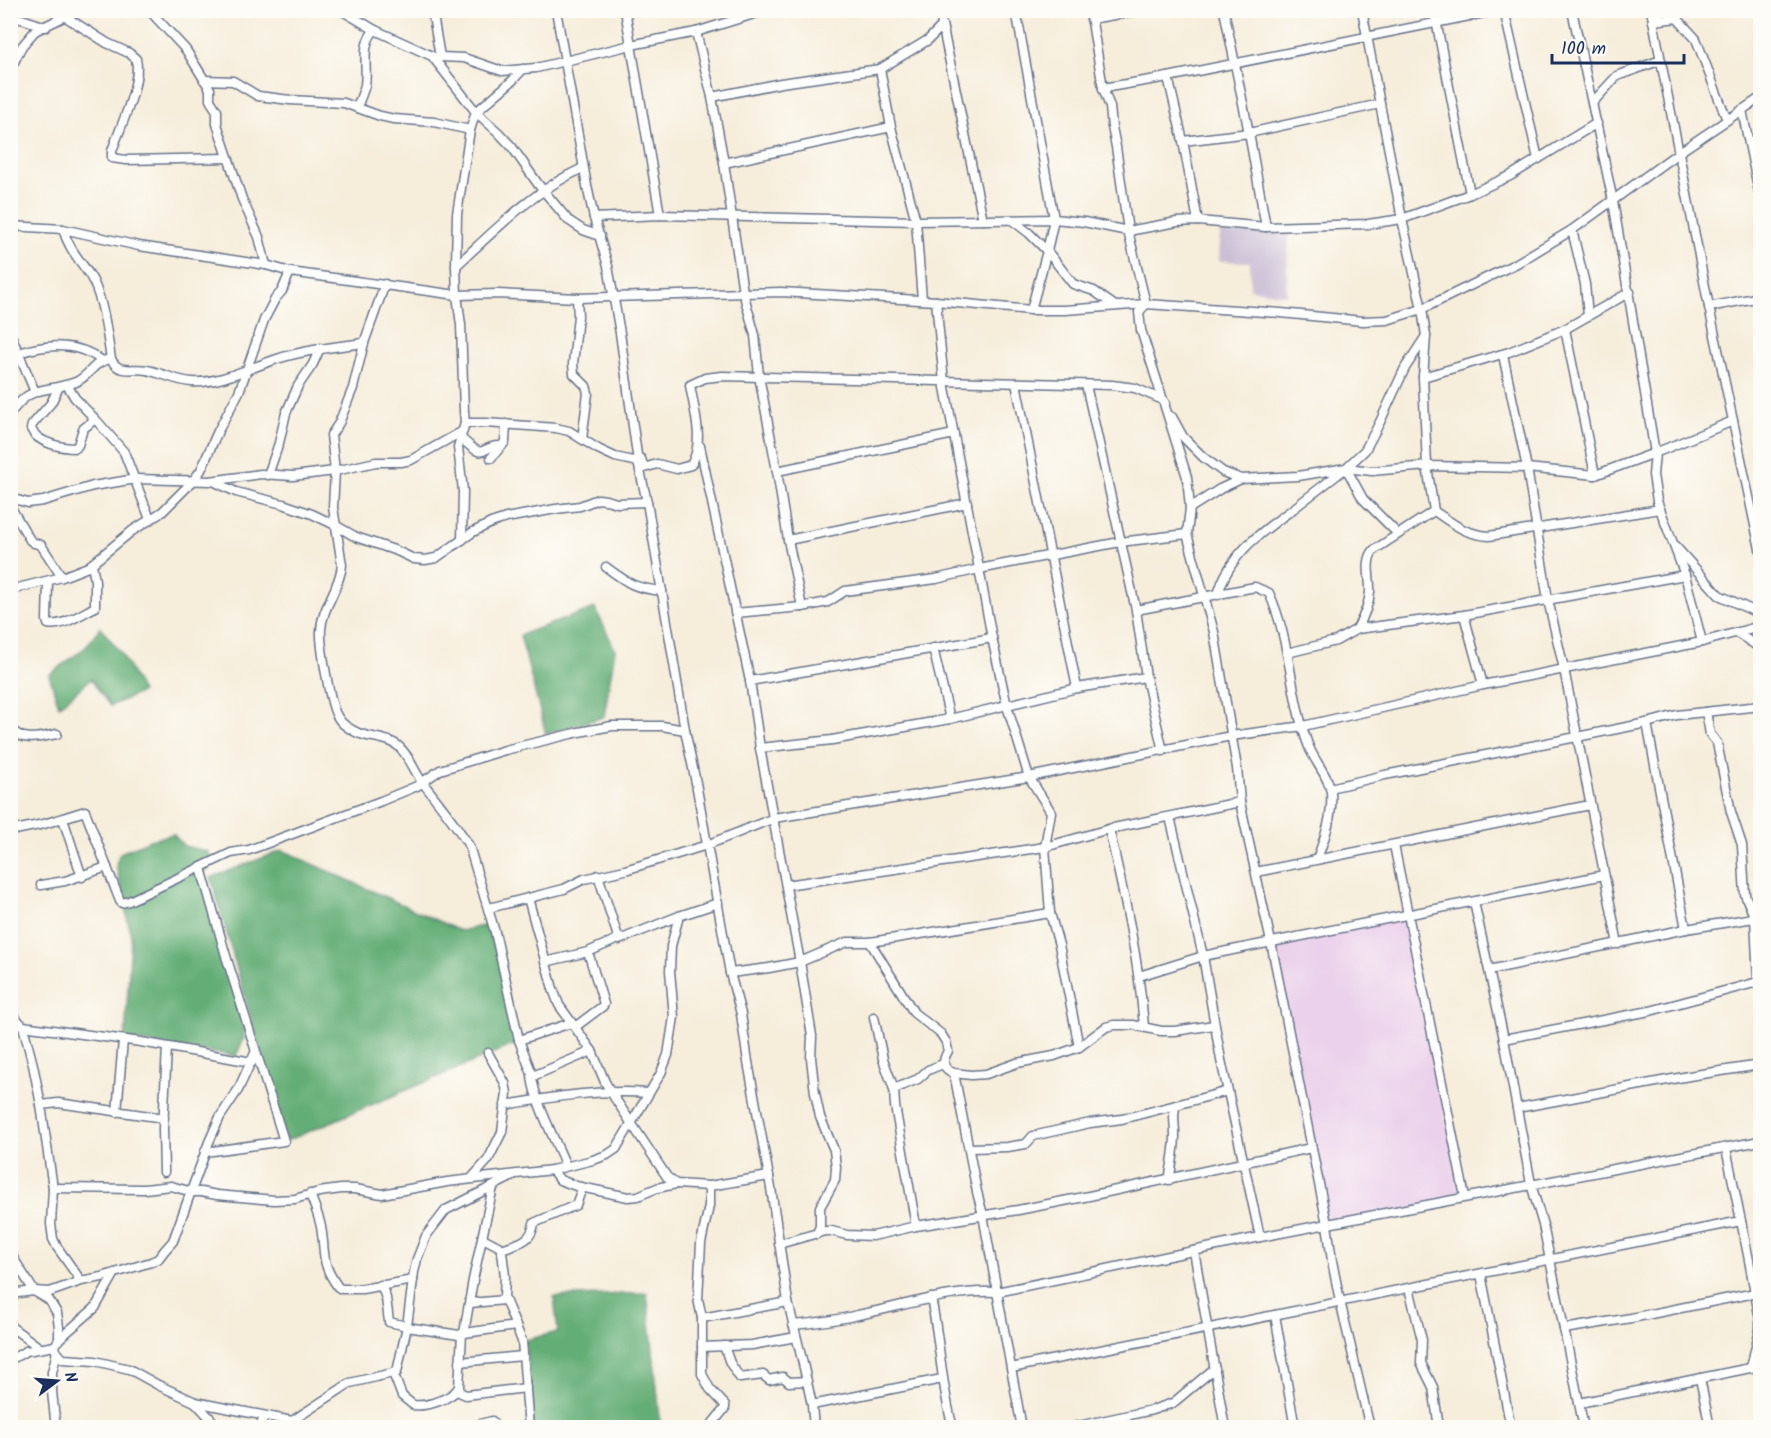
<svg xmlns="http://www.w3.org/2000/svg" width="1771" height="1438" font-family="Kalam,sans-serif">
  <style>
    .built { fill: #ebd1eb }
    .industrial { fill: #cbbfd5 }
    .forest { fill: #63ae76; stroke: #3f6e6a; stroke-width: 1.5 }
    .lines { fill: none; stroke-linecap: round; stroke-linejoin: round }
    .street-casing { stroke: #687289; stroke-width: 11 }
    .street { stroke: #fff; stroke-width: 8 }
  </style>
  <rect width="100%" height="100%" fill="#fdfcf7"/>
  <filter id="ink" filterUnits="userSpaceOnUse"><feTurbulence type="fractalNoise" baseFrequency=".0167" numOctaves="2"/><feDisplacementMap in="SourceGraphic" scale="12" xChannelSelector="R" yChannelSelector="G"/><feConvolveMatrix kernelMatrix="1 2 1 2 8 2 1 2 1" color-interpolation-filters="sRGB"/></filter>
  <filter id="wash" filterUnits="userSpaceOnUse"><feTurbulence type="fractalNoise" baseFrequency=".008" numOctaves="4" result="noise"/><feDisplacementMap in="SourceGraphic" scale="24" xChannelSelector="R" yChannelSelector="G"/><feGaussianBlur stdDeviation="1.35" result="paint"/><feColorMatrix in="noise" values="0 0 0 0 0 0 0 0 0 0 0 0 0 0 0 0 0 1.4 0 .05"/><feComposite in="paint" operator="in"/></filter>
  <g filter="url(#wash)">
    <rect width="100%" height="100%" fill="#f6edda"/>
    <!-- built -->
    <path class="built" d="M1404,913L1462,1201L1324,1228L1269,944Z"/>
    <!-- industrial -->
    <path class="industrial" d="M1220,233H1289L1286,295L1250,289V262L1219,261Z"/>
    <!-- forest -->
    <g class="forest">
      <path d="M595,608L615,649L604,717L546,734L520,635Z"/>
      <path d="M100,627L121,653L142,692L110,706L91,679L59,706L49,675L86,647Z"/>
      <path d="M173,834L184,846L208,852L213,864L208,870L199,873L244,1024V1038L236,1056L125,1040L131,936L116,864L120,853L150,840Z"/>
      <path d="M282,850L460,931L492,924L518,1043L286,1141L211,878Z"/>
      <path d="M647,1293L661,1427H532L525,1340L558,1332L554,1297Z"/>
    </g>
  </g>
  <g filter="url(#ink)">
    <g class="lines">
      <defs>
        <g id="street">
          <path d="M149,10L186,50L210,89V100L217,111V124L242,199L259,237L266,265"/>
          <path d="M341,10L375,30L432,56L476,112L499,133L512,147L538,184L568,220L583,230L600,236"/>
          <path d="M432,10L440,57L464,58L502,71L536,68L631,45L696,32L767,10"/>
          <path d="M556,10L587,186L594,218L608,266L620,333L638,462L647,502L685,730L696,783L730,973L741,1014L748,1062L771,1188L788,1302L804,1368L812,1405L814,1428"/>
          <path d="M625,10L660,215"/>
          <path d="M939,10L983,220"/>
          <path d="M1016,10L1054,219L1047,251L1073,284L1094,291L1115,306"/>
          <path d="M1090,10L1103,88L1110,107L1112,127L1116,147L1128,231L1146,304L1139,312L1141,330L1187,477L1190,508L1187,534L1214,632L1237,768L1240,802L1271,942L1327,1224L1332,1261L1340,1301L1370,1428"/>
          <path d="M1224,10L1249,133L1266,227"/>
          <path d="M1362,10L1402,219L1422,309L1426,336L1423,377L1427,466L1434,511"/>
          <path d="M1434,10L1470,194"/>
          <path d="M1504,10L1538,159"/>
          <path d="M1572,10L1613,201L1655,453L1653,475L1657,501L1685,575L1702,642"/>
          <path d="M1651,10L1709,307L1760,549"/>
          <path d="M66,17L107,43L129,53L136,59C142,83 120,127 112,151V158L126,160L228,158"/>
          <path d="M10,18L22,19L46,27"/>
          <path d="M1091,19L1142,10"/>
          <path d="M1653,21L1677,18L1696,39L1727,120"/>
          <path d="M1653,21L1663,10"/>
          <path d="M696,32L712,97L724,163L743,292L755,335L759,376L777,471L788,540L802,607"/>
          <path d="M880,69L891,127L916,221L922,300"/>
          <path d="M10,70L22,46L35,31L78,10"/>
          <path d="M1168,77L1183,141L1198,221"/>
          <path d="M204,80L233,81L258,96L290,100L344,103L380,116L394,119L434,122L470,130"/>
          <path d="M1103,88L1168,77L1499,10"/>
          <path d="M712,97L781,83L880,69L928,40L942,26"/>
          <path d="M1593,102L1617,76L1661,60"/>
          <path d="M357,108C359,101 363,93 365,85C368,67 360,44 375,30"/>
          <path d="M1742,110L1760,197"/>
          <path d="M1183,141L1249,133L1380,104"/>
          <path d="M724,163L891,127"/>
          <path d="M594,218L660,215L916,221L1054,219L1084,222L1128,231L1177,222L1198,221L1266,227L1368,224L1402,219L1470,194L1510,176L1597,123"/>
          <path d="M1012,220L1029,233L1047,251L1031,310"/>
          <path d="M10,226L63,229L139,246L266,265L290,272L457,295L498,294L577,298L781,292L936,301L1031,310H1065L1146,304L1281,313L1363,321L1387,320L1422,309L1517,263L1572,230L1678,153L1760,98"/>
          <path d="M63,229C70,253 82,261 93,281C104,304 107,334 111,359"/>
          <path d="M1572,230L1585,284L1588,316"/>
          <path d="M456,266C496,229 533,191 583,168"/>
          <path d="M385,284L364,343L353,388L339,423L331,435L335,471L333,507L342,565C340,588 322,607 321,630C320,644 330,705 337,716C340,722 348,728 354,731C367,739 385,736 397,745C409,754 414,772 423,783C439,803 456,824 469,846L495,932L519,1040L532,1074C532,1096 557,1144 566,1166"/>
          <path d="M577,298L578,316L573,364L574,374L586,386L588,393L582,439"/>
          <path d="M1709,307L1760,297"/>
          <path d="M1565,329L1595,475"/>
          <path d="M10,333L35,392"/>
          <path d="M19,353C46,344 77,342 101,360"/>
          <path d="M1503,355L1527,468L1548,600L1564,669L1618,944"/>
          <path d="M1423,377L1509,352L1565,329L1630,292"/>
          <path d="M1016,383L1077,688"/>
          <path d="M67,385L75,398L97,421L124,452L150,519"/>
          <path d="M1086,385L1136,610L1146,677L1163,751"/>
          <path d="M59,387L51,403L32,425L31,429C37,443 62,448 76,448L78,445L83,429L95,419"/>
          <path d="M10,414C23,396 31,391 53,388C61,386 68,385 76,382C92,374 92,362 111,359C119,375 132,367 147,370C162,373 176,381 192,382C218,384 252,367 277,359C305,350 334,347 364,343"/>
          <path d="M1172,417L1183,437L1203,457L1223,472L1241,479L1298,476L1346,468L1365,450L1379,424L1405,368L1426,336"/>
          <path d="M465,423H486L556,428L569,431L598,449L615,457L638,462"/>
          <path d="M462,439C488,463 478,445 502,446"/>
          <path d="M700,446L750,681L760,748L800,962L812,1036L811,1058L815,1093L820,1117L834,1150L836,1167L835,1180L820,1207V1226L817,1234"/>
          <path d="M491,458L505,442L506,424"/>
          <path d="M641,459L644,468L657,464L677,469L691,465C705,442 694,410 690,385L705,378L722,376L1112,385L1135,388L1163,400L1165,403"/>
          <path d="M1346,468L1363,499L1398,534"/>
          <path d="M777,471L954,434"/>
          <path d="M268,475L279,443L286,413L298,386L313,364L320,348"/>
          <path d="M213,481L236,492L283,504L312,514L335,525L356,537L397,551L414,559L425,560L436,558L473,532L491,523L506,518L556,509L580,506L598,499L606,500L617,503L647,502"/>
          <path d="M10,498L28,503L43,501L93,486L136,479L210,481L261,474L293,476L335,471L376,462H401L411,460L463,431"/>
          <path d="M10,506L30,540L34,543L41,545L62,577"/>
          <path d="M1190,508L1220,489L1241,479"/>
          <path d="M462,540L463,491L458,447L465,423L464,411L461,325L457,295L456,266L457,214L470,130L476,112L512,81L523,69"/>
          <path d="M788,540L967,503"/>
          <path d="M1675,546L1719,595L1760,614"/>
          <path d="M606,567C629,584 634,588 662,591"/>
          <path d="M48,581L47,620L48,624C63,627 81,614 95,607V581L92,564"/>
          <path d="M10,590L62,577L88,567L132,531L162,512L193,481L201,470L218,431L239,392L264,320L275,299L282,291L290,272"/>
          <path d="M1218,595C1228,555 1261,532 1293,509C1311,495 1328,482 1346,468L1372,471L1427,466L1527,468L1595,475L1655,453L1733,421"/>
          <path d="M1136,610L1255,587L1269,593C1291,640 1290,699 1309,747C1315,762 1329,777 1331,792C1333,816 1325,837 1317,859"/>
          <path d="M735,613L802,607L828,602L845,591L936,579L979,569L1120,542L1187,534"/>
          <path d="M1464,615L1483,685"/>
          <path d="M1357,629C1363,618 1369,605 1370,592C1371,578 1364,562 1374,550L1434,511C1454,524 1464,534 1489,536L1660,509"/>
          <path d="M1737,633L1760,648"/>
          <path d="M992,638L1007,706L1029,777L1051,812L1045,847L1050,913L1059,945L1079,1047"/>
          <path d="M933,648L950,719"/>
          <path d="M1287,653L1336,641L1357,629L1464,615L1685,575"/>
          <path d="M750,681L992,638L944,382L936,301"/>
          <path d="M1706,712L1710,734L1717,743L1731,812L1742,845L1745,895L1755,918L1758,982L1760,988"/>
          <path d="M1647,723L1686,929"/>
          <path d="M10,726C19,744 42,737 57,734"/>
          <path d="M760,748L832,740L950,719L1077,688L1146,677"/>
          <path d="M1330,788L1385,775L1647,723L1677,715L1760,706"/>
          <path d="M1170,817L1203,956L1221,1060L1260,1237"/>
          <path d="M63,819L82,877"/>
          <path d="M1109,829C1124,895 1139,960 1144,1027"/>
          <path d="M10,831L44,824L85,811L120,901L122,903L129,901L231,853L249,850L381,801L417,786L440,770L505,750L579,732L612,726H662L685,730"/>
          <path d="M1394,845L1465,1197"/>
          <path d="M201,868L226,956L284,1141L205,1152"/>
          <path d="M1256,872L1590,805"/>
          <path d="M598,875L619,940L679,916"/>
          <path d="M41,885L65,881L107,867"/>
          <path d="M786,885L1045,847L1109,829L1240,802"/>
          <path d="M528,898L553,989L559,1005L592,1051L605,1082L614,1097L667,1177L676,1184L709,1186L769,1176"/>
          <path d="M1474,902L1504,1039L1531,1184L1543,1225L1584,1428"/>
          <path d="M489,908L564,889L584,879L625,870L707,845L774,818L1029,777L1231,736L1303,726L1483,685L1702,642L1760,626"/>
          <path d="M870,942L914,1013L941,1034L946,1042L948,1051C942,1061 942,1069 954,1073L977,1192L983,1215L1022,1428"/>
          <path d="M545,962L588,952L618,939"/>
          <path d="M1489,970L1686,929L1760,917"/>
          <path d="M730,973L769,968L800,962L847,942H870L890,939L1050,913"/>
          <path d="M1139,976L1203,956L1604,875"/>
          <path d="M10,1012L23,1026L33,1065L41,1105L53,1188L51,1224L53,1239L57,1247L81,1281"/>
          <path d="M874,1017L883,1059L894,1089L895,1106L916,1226"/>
          <path d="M23,1026L141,1042L252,1062"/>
          <path d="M575,1027L603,1006L604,1004L588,952"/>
          <path d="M1504,1039L1650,1011L1758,982"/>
          <path d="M519,1040L571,1023"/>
          <path d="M954,1073L971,1075L986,1074L1017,1063L1054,1056L1079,1047L1106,1027L1114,1025H1133L1161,1031H1175L1214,1025"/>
          <path d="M533,1076L592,1051"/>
          <path d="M894,1089L918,1079L928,1070L943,1064"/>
          <path d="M41,1105L58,1103L164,1118"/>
          <path d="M505,1105C553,1097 600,1089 648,1093"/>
          <path d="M1517,1108L1689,1076L1760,1065"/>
          <path d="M117,1112L123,1040"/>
          <path d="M970,1148L1007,1147L1026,1144L1033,1136L1090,1123L1122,1119L1176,1105"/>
          <path d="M1726,1148L1748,1255L1760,1320V1329L1751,1367"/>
          <path d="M552,1170L560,1180L576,1186L628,1197L638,1196L657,1188L676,1184"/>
          <path d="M164,1172L163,1129L167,1047"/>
          <path d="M472,1178L488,1160L502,1132L507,1093L505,1083L488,1053"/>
          <path d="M1169,1180C1172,1165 1175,1150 1175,1134C1175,1124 1172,1114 1176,1105L1228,1091"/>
          <path d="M709,1186V1206L701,1243L698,1299L702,1318V1374L710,1389L725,1405V1408L709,1428"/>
          <path d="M53,1188L145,1189L171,1186L192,1192H201L217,1195L274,1200L295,1199L319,1192L341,1189H355L382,1194L447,1182L552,1170L593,1160L607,1155L616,1149L661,1073L668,1055L674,1017L670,971L671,946L679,916L718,903"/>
          <path d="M310,1194C314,1205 319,1216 321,1227C326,1255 320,1262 338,1287L341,1289H362L413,1280"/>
          <path d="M483,1238L500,1247L502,1252L505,1276L504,1297L522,1341L529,1428"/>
          <path d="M779,1244L825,1231H831L847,1235L873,1236L916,1226L1018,1210L1089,1196L1311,1148"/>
          <path d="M501,1249C518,1243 532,1242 534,1223L576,1205L582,1188"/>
          <path d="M1194,1251L1225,1428"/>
          <path d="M10,1253L34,1291L49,1300L57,1313L59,1327V1339"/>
          <path d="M1481,1274L1511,1428"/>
          <path d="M381,1285L386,1298L389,1322L407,1326"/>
          <path d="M1409,1288L1422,1340L1421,1363L1433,1387L1439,1428"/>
          <path d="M10,1294L34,1291L50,1292L81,1281L102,1277L151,1262L158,1259L165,1250L173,1241L209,1142L220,1117L238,1090L255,1053"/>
          <path d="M931,1298C940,1341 941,1385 953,1428"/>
          <path d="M470,1303L505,1300"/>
          <path d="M1275,1315L1295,1428"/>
          <path d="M702,1318L788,1302"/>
          <path d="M793,1325C815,1323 837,1320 858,1315C904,1306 949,1290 997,1292L1260,1237L1760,1141"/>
          <path d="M10,1326L40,1348"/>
          <path d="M407,1327L459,1335L464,1333L473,1280L493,1187"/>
          <path d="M1564,1329L1631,1318L1755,1293"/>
          <path d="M464,1333L516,1326"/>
          <path d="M55,1346L56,1351L63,1359L95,1361L129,1369L158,1385L195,1402L211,1419L212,1428"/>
          <path d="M724,1346L730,1363L740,1378L763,1375L769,1380L783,1377L789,1382L807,1381"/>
          <path d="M702,1347L752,1345L796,1337"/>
          <path d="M10,1360L26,1351L55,1346L59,1339L95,1308L115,1273"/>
          <path d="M460,1362L523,1356"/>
          <path d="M1011,1368L1741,1221"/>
          <path d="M393,1373L402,1396L413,1405C426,1407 452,1399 459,1387L462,1334"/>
          <path d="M1700,1378L1710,1428"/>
          <path d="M457,1391L466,1395L526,1388"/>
          <path d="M195,1402L292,1421L308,1428"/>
          <path d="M1579,1403L1760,1366"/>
          <path d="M812,1405L942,1379"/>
          <path d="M292,1421L350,1383L397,1372L407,1326L414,1272L417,1259L426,1236L446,1210L511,1177"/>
          <path d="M56,1428L52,1392V1372L57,1352"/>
          <path d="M260,1428L264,1416"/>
          <path d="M474,1428L480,1424L492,1421L496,1428"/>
          <path d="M1069,1428L1152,1410L1173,1403L1215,1368"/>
        </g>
      </defs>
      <!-- street casing -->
      <use href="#street" class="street-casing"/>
      <!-- street -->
      <use href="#street" class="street"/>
    </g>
  </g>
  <!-- margin -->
  <rect width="1771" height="1438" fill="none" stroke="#fdfcf7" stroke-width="36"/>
  <!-- north arrow -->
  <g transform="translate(57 1381) rotate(74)" stroke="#fdfcf7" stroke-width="4.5" paint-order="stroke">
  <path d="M0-4.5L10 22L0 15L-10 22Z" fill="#1b2f5e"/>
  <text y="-9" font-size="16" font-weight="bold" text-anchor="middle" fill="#1b2f5e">N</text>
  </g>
  <!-- scale -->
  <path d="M1552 54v9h132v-9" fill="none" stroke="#1b2f5e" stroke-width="3"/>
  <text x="1561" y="54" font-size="18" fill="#1b2f5e" stroke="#fdfcf7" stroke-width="4.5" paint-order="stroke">100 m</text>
</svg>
